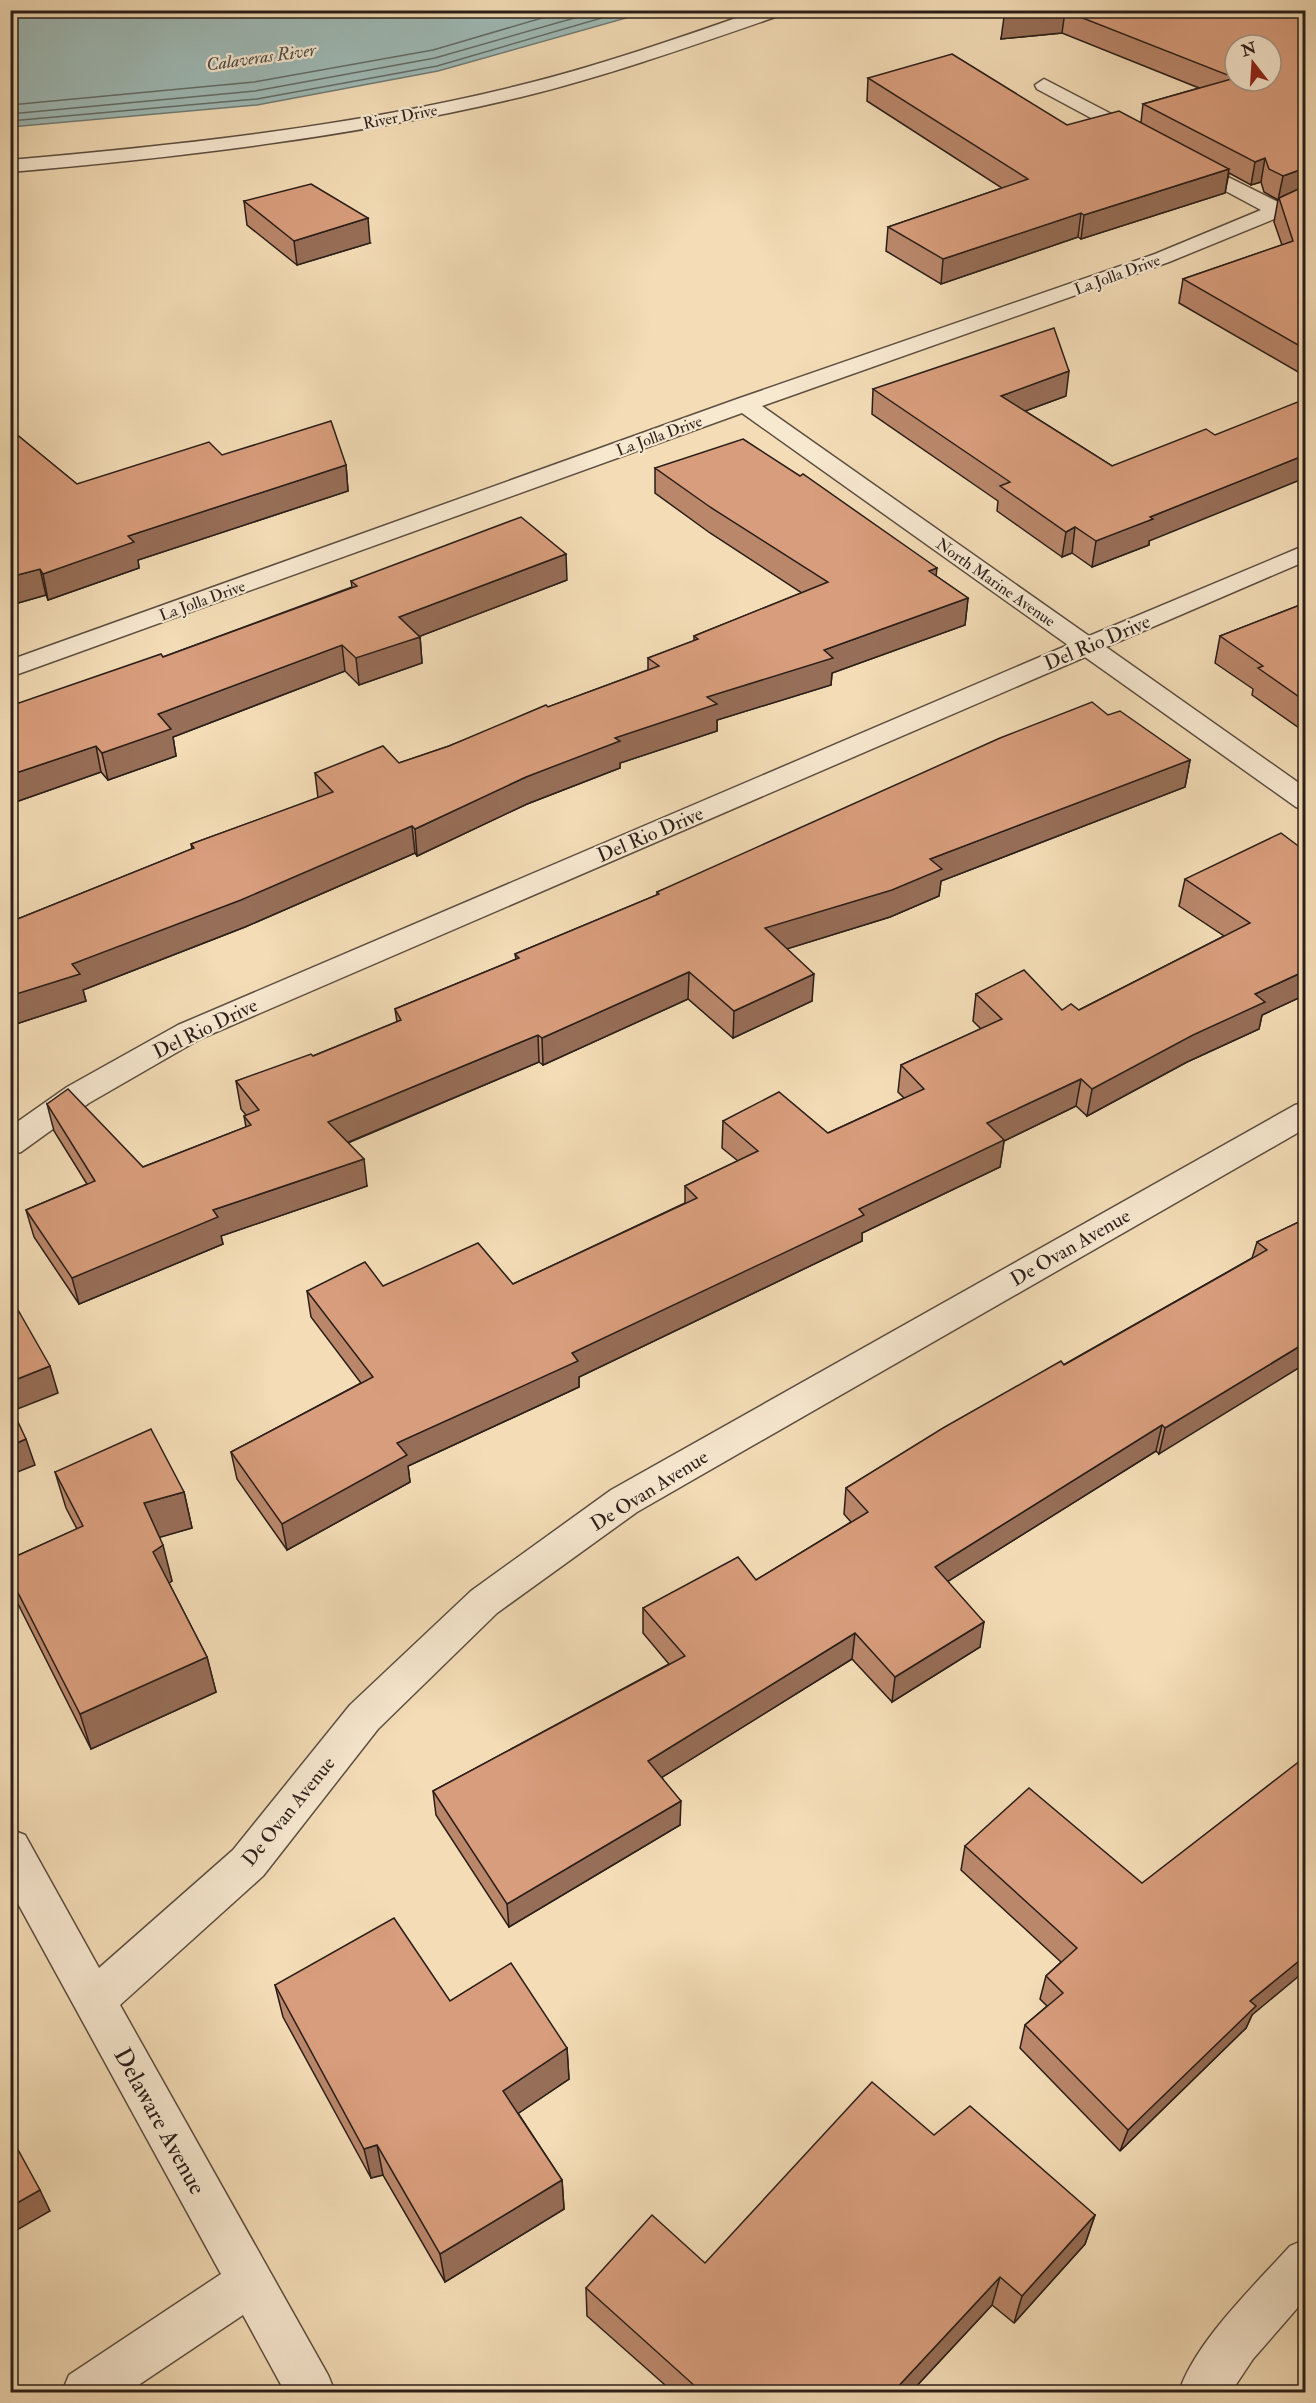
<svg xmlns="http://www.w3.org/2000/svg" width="1316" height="2403" font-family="'IM FELL Double Pica',serif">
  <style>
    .water { fill: #9ebab6; stroke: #707c77; stroke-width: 1.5 }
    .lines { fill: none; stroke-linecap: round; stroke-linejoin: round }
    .shore { stroke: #646c68; stroke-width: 1.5 }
    .minor-casing { stroke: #5c4e40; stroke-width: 3 }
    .tertiary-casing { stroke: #5c4e40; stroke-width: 3 }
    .minor { fill: #f7e8d0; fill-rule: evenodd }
    .tertiary { fill: #f7e8d0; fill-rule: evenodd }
    .wall { fill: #ba876b; stroke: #2a1e19; stroke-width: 1.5 }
    .shaded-wall { fill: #976e57; stroke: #2a1e19; stroke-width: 1.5 }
    .building { fill: #d89d7c; stroke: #2a1e19; stroke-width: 1.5 }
    .labels { text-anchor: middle; stroke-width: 4.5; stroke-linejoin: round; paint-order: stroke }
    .far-street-label { font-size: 16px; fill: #2a1e19; stroke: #f7e8d0 }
    .far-water-label { font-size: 18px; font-style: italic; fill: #4d4d48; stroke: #f7e8d0 }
    .street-label { font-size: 20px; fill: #2a1e19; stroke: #f7e8d0 }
    .near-street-label { font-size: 24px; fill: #2a1e19; stroke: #f7e8d0 }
  </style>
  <rect width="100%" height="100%" fill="#f3dcb6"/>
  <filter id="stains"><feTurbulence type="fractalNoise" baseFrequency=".00333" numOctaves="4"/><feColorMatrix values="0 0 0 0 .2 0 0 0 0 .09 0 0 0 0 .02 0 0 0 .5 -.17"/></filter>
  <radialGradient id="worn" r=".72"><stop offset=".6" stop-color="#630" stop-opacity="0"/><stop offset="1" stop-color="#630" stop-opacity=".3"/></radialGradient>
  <!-- water -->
  <path class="water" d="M11,10H651V11L438,71L257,105L11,127Z"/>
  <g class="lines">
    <!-- shore -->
    <g class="shore">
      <path d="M10,105L254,82L433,50L569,10"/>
      <path d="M10,114L255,91L435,58L602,10"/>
      <path d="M10,121L257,99L437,66L629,10"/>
    </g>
    <defs>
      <g id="minor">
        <path d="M1044,79L1148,133L1151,137L1141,143L1134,141L1037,89L1035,85Z"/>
        <path d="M1186,156L1278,202L1306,192V206L1169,262L762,406L1089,636L1306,545V561L1106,647L1306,788V810L1296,807L1085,657L200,1039L89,1103L21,1152L10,1155V1127L67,1087L178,1025L1068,645L742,413L10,677V660L737,399L1155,254L1261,210L1179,166L1176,162L1179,158Z"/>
        <path d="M1306,1102V1128L637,1512L497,1613L378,1729L263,1876L120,2005L328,2375L335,2392H285L243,2315L128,2392H62L69,2375L221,2274L10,1889V1829L25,1835L99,1968L233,1850L350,1705L471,1591L611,1490L1295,1105Z"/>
        <path d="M1306,2239V2298L1253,2359L1231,2392H1179C1195,2342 1254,2286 1290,2246Z"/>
      </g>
      <path id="tertiary" d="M759,10H787L784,14C697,44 610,75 521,97C353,137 182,157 10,172V160C180,145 351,127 517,86C599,66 679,38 759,10Z"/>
    </defs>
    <!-- minor casing -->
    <use href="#minor" class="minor-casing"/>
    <!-- tertiary casing -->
    <use href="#tertiary" class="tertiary-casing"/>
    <!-- minor -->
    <use href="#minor" class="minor"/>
    <!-- tertiary -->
    <use href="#tertiary" class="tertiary"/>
  </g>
  <!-- wall -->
  <g class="wall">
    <path d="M1008,10H1305V376L1179,303L1183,279L1282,245L1274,222L1278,200L1264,192L1261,182L1251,185L1229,173L1225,193L1081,239L1078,237L941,284L886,251L888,227L1002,188L867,101L868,78L1067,125L1141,122L1143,104L1199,88L1062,33L1001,39Z"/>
    <path d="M244,201L370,243L297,265L247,225Z"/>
    <path d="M873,389L1066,396L1025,411L1112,466L1215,435L1149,541V545L1092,567L1072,553L1062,557L997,511L998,501L872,414Z"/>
    <path d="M10,429L77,484L222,455L346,465L348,491L138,560L139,568L48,600L46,595L11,605Z"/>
    <path d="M655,468L936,576L968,598L965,625L832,673L831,685L717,720V731L620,763V768L527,804L417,856L415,853L245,927L83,990L86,1001L10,1026V922L192,849L191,844L318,798L315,773L399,763L449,746L548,707L648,670V658L694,641V636L802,593L710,533L655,493Z"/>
    <path d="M567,580L420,636L422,663L359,685L345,671L173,737L176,756L108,780L101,772L10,804L163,657L352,587L351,581Z"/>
    <path d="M1305,603V732L1252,695L1253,689L1215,663L1220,636Z"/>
    <path d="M1108,715L1190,760L1185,787L941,881L939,896L890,917L786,949L812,1001L733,1038L688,999L543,1065L539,1062L348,1143L367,1186L221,1236L223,1244L79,1304L34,1237L26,1210L87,1184L54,1131L47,1104L143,1167L246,1127L244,1116L246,1115L241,1109L236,1081L313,1056L397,1022L395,1009L516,959L515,954L657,895V892Z"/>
    <path d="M1305,851V995L1262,1015L1259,1029L1187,1062L1087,1116L1076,1106L1004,1141L1000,1167L862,1233V1241L579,1377V1387L408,1466L410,1482L287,1550L237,1479L231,1452L361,1383L311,1317L307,1291L383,1286L513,1284L685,1203V1186L738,1161L722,1148L723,1121L828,1133L904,1098L898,1092L901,1065L981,1029L973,1021L976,994L1062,1010H1079L1224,936L1179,906L1185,879Z"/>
    <path d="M1305,1219L1159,1454L1156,1451L948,1581L980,1647L892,1702L852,1659L662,1777L680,1825L509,1927L436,1815L433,1791L669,1664L643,1633V1608L756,1580L851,1522L844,1514L846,1488L1252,1258L1257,1242Z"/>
    <path d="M55,1472L184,1492L192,1528L159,1537L172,1581L169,1583L207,1657L216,1692L91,1749L15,1598L10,1584V1559L77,1529L66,1508Z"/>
    <path d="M965,1846L1252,2015L1246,2028L1120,2151L1020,2048L1025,2025L1047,2006L1040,1999L1046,1976L1061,1962L961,1870Z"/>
    <path d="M275,1985L567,2048L569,2079L518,2113L562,2180L564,2209L445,2282L383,2175L371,2178L283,2017Z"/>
    <path d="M1095,2215L1085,2244L1014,2323L992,2305L911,2392H673L587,2316L586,2288L705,2263Z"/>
  </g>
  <!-- shaded-wall -->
  <g class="shaded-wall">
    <path d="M1065,11L1062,33L1001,39L1004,17Z"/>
    <path d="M1265,158L1261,182L1251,185L1255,162Z"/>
    <path d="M1305,168V190L1279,198L1278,200L1283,176Z"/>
    <path d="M1229,169L1225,193L1081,239L1084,215Z"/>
    <path d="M1081,213L1078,237L941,284L943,259Z"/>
    <path d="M368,218L370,243L297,265L294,241Z"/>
    <path d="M1069,371L1066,396L998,421L1001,396Z"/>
    <path d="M1305,455V478L1149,541V545L1092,567L1096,541L1150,517Z"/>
    <path d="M346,465L348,491L138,560L139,568L48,600L43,574L128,536Z"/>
    <path d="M1075,527L1072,553L1062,557L1066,532Z"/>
    <path d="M566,554L567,580L410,640L420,637L422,663L359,685L356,658L399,617Z"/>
    <path d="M937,568L934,594L929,571Z"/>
    <path d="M40,569L46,595L11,605L10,577Z"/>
    <path d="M968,598L965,625L832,673L831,685L717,720V731L620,763V768L527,804L417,856L415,829L526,777L707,697L824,650Z"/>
    <path d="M342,645L345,671L173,737L176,756L108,780L102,753L158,714Z"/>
    <path d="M96,746L101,772L10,804V775Z"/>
    <path d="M1190,760L1185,787L941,881L939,896L890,917L764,956L765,928L930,859Z"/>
    <path d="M412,826L415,853L245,927L83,990L86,1001L10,1026V996L72,964Z"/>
    <path d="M1305,971V995L1262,1015L1259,1029L1187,1062L1087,1116L1092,1089L1255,994Z"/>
    <path d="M689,972L688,999L543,1065L542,1038Z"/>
    <path d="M814,974L812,1001L733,1038L734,1011Z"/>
    <path d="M538,1035L539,1062L332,1149L328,1122Z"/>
    <path d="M1081,1079L1076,1106L1004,1141L1000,1167L862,1233V1241L579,1377V1387L408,1466L410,1482L287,1550L282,1524L397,1443L572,1353L859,1209L987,1123Z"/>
    <path d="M364,1159L367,1186L221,1236L223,1244L79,1304L72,1278L213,1210Z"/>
    <path d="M1305,1343V1364L1159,1454L1165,1428Z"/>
    <path d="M50,1366L58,1393L10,1412V1382Z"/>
    <path d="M1162,1425L1156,1451L931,1592L935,1567Z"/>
    <path d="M26,1439L35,1465L10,1475V1446Z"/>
    <path d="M184,1492L192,1528L154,1539L144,1503Z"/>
    <path d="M163,1545L172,1581L162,1588L153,1552Z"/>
    <path d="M984,1622L980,1647L892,1702L895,1677Z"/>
    <path d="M855,1633L852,1659L648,1786V1761Z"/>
    <path d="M207,1657L216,1692L91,1749L80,1714Z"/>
    <path d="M681,1801L680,1825L509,1927L507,1904Z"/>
    <path d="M1305,1956V1971L1252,2015L1246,2028L1120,2151L1128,2130L1250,2001Z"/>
    <path d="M567,2048L569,2079L507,2121L503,2091Z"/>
    <path d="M377,2145L383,2175L371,2178L364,2149Z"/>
    <path d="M562,2180L564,2209L445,2282L440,2254Z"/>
    <path d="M40,2190L50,2211L10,2234V2207Z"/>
    <path d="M1095,2215L1085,2244L1014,2323L1022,2296Z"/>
    <path d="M1000,2277L992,2305L911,2392H893Z"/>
  </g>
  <!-- building -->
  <g class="building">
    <path d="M1008,10H1305V168L1283,176L1269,169L1265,158L1255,162L1143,104L1235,78V81H1271V45H1235V78L1065,11L1004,17Z"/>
    <path d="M952,54L1067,125L1119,111L1229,169L1084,215L1081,213L943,259L888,227L1028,179L868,78Z"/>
    <path d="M311,184L368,218L294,241L244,201Z"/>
    <path d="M1305,186V349L1183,279L1293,241L1279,198Z"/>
    <path d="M1054,328L1069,371L1001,396L1112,466L1206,429L1215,435L1305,399V455L1150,517L1153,519L1096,541L1075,527L1066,532L1000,486L1010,482L873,389Z"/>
    <path d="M331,421L346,465L128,536L134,542L43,574L40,569L10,577V429L77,484L209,442L222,455Z"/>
    <path d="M743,439L800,476L803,474L937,568L929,571L968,598L824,650L833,658L707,697L717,704L615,738L620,741L526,777L415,829L412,826L241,900L72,964L80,974L10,996V922L194,848L191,844L333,792L315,773L383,746L399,763L449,746L546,705L548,707L659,666L648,658L698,639L694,636L828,582L710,507L655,468Z"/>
    <path d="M521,517L566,554L399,617L420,637L356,658L342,645L158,714L171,729L102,753L96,746L10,775V706L161,654L163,657L357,586L351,581Z"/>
    <path d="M1305,603V701L1258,668L1263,666L1220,636Z"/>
    <path d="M1092,702L1108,715L1120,711L1190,760L930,859L942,869L892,890L765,928L814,974L734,1011L689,972L542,1038L538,1035L328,1122L364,1159L213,1210L218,1217L72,1278L26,1210L95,1181L47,1104L68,1089L143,1167L251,1125L244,1116L259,1110L236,1081L311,1054L313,1056L401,1020L395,1009L519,958L515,954L659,894L657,892L1000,738Z"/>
    <path d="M1281,833L1305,851V971L1255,994L1265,1002L1193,1035L1092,1089L1081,1079L987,1123L1004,1140L859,1209L864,1215L572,1353L578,1361L397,1443L407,1455L282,1524L231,1452L373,1377L307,1291L365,1262L383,1286L478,1243L513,1284L697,1198L685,1186L758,1151L723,1121L779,1092L828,1133L924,1089L901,1065L1002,1019L976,994L1024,970L1062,1010L1071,1004L1079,1010L1250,923L1185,879Z"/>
    <path d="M1305,1219V1343L1165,1428L1162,1425L935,1567L984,1622L895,1677L855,1633L648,1761L681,1801L507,1904L433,1791L685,1656L643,1608L738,1557L756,1580L868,1512L846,1488L943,1428L1061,1361L1064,1365L1267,1250L1257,1242Z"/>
    <path d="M10,1296L50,1366L10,1382Z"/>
    <path d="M10,1405L26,1439L10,1446Z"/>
    <path d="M151,1429L184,1492L144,1503L163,1545L153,1552L207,1657L80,1714L10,1577V1559L83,1526L55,1472Z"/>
    <path d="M1305,1757V1956L1250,2001L1256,2006L1128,2130L1025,2025L1063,1993L1046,1976L1077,1948L965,1846L1029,1788L1142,1883Z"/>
    <path d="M394,1918L450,2001L511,1963L567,2048L503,2091L562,2180L440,2254L377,2145L364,2149L275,1985Z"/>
    <path d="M872,2082L934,2135L970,2106L1095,2215L1022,2296L1000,2277L893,2392H692L696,2387L586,2288L652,2215L705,2263Z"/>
    <path d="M10,2135L40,2190L10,2207Z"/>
  </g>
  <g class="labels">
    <!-- far-street labels -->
    <g class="far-street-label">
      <text transform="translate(400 116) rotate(-11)" y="6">River Drive</text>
      <text transform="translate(1117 274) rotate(-20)" y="6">La Jolla Drive</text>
      <text transform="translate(659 435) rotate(-20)" y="6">La Jolla Drive</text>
      <text transform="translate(996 582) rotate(35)" y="6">North Marine Avenue</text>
      <text transform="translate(202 600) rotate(-20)" y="6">La Jolla Drive</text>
    </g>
    <!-- far-water labels -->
    <g class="far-water-label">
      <text transform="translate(261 57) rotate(-8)" y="6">Calaveras River</text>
    </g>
    <!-- street labels -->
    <g class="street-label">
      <text transform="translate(1097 642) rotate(-23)" y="7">Del Rio Drive</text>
      <text transform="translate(650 834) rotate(-23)" y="7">Del Rio Drive</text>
      <text transform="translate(205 1028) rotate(-26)" y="7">Del Rio Drive</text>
      <text transform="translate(1070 1247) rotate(-30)" y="7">De Ovan Avenue</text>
      <text transform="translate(649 1490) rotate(-32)" y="7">De Ovan Avenue</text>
      <text transform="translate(288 1811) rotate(-51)" y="7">De Ovan Avenue</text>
    </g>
    <!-- near-street labels -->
    <g class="near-street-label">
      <text transform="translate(160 2121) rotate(61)" y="8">Delaware Avenue</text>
    </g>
  </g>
  <!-- margin -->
  <rect width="1316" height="2403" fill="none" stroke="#f3dcb6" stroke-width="36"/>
  <rect x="12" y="12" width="1292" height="2379" fill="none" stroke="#2a1e19" stroke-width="3"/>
  <rect x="18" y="18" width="1280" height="2367" fill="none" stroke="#2a1e19" stroke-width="1.5"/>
  <!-- north arrow -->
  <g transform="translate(1253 63) rotate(343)"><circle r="28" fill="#f7e8d0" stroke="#a59787" stroke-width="1.5"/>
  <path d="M0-4.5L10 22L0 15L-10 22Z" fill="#8f2418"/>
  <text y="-9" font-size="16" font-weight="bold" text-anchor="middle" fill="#2a1e19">N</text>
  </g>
  <rect width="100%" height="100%" filter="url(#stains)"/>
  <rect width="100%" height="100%" fill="url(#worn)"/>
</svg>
